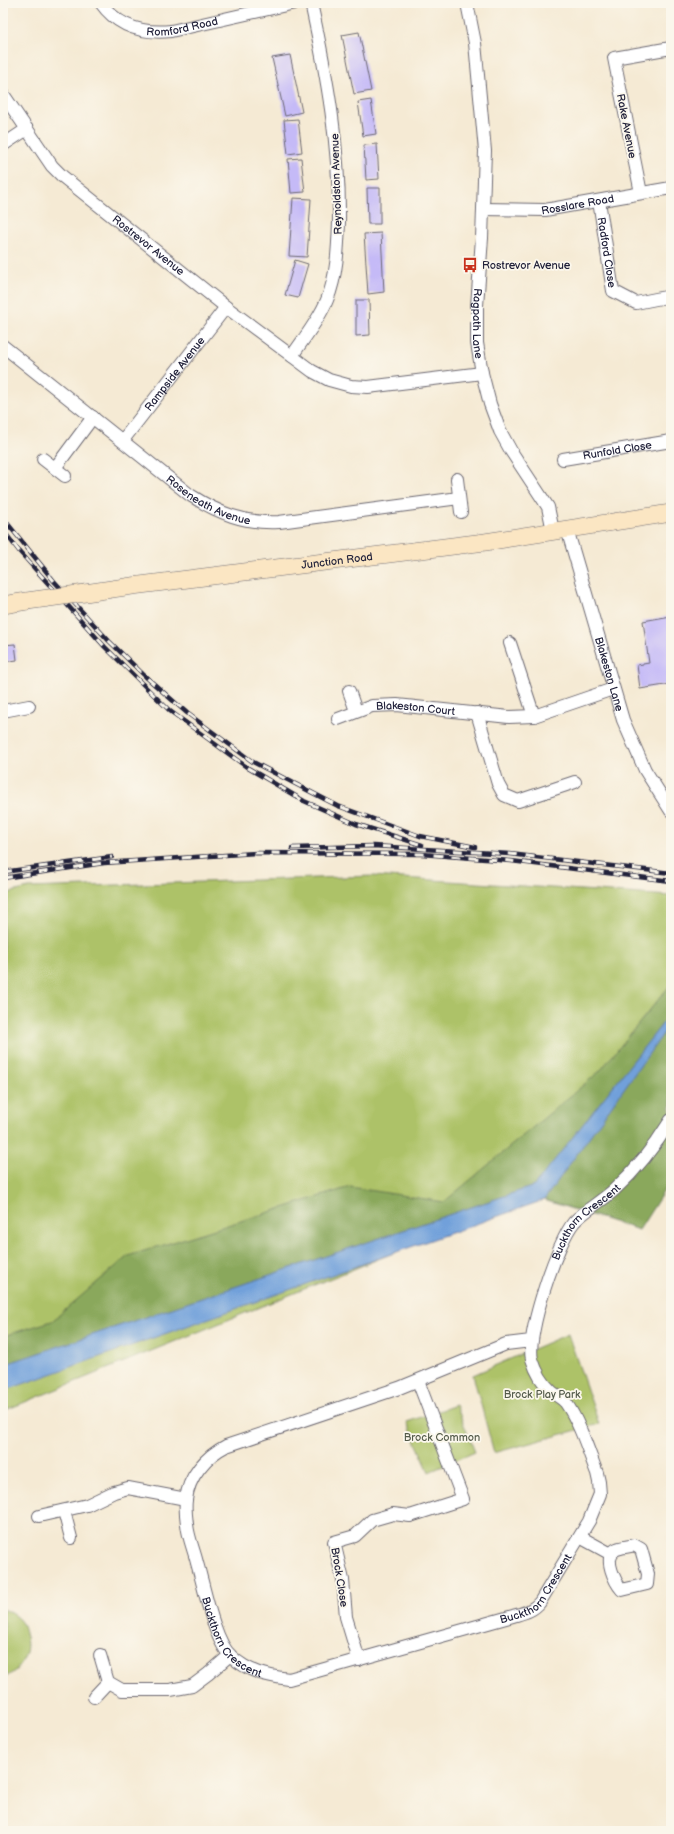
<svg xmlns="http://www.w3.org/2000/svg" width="674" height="1834" font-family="'Balsamiq Sans',sans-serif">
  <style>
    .green { fill: #adc267; stroke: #687251 }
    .forest { fill: #8aa85c; stroke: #56654c }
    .water { fill: #71a0da; stroke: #4a618a }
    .building { fill: #c5baf7 }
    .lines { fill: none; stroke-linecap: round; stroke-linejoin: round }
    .minor-casing { stroke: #6c6871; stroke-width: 14 }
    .secondary-casing { stroke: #6c6871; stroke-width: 18 }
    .minor { stroke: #fff; stroke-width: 12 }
    .secondary { stroke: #fbe6c3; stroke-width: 17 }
    .rail-casing { stroke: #22223b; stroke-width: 4.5 }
    .rail { stroke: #fbf7ec; stroke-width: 3; stroke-dasharray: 9; stroke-linecap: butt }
    .secondary-bridge-casing { stroke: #6c6871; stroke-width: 18; stroke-linecap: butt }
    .secondary-bridge { stroke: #fbe6c3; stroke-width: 17 }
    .labels { text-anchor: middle; stroke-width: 3.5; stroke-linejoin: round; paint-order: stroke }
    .street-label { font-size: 11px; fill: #22223b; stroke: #fbf7ec }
    .poi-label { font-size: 11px; fill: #22223b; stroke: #fbf7ec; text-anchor: start }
    .park-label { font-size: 11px; fill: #535a4a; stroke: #fbf7ec }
  </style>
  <rect width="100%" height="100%" fill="#fbf7ec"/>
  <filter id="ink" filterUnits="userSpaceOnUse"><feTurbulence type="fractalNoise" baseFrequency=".025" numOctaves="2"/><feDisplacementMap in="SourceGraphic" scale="8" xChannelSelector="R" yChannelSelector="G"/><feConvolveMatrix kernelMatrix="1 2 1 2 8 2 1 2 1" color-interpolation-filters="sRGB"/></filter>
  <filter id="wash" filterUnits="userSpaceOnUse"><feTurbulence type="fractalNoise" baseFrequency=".012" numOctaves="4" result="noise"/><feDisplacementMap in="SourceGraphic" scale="16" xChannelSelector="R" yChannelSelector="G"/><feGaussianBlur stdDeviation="0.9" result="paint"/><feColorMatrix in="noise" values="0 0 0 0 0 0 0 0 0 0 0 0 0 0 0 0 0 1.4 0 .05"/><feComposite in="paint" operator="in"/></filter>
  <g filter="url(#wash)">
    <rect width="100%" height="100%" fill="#f5ead4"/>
    <!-- green -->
    <g class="green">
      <path d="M373,876L671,896V1008L539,1194L3,1411V894L29,888Z"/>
      <path d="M568,1334L599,1424L494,1453L473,1375Z"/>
      <path d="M456,1405L475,1452L429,1472L407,1422Z"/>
      <path d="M3,1609C9,1612 17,1616 21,1622C23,1624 24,1630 25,1633C31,1653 22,1670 3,1678Z"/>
    </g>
    <!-- forest -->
    <path class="forest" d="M671,984V1180L639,1230L544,1200L3,1381V1336L52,1321L128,1256L350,1187L444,1202L600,1071Z"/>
    <!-- water -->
    <path class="water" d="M671,1013V1023L544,1200L3,1391V1365L534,1186Z"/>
    <g id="blocks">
      <!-- building -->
      <g class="building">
        <path d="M359,32L371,91L354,94L342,35Z"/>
        <path d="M290,55L302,112L285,116L272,58Z"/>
        <path d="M371,100L376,134L363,136L358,102Z"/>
        <path d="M298,119L302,152L288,154L284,120Z"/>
        <path d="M377,144L379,179L366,180L364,145Z"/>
        <path d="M301,158L305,192L291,193L288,159Z"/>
        <path d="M367,188H380V224H368Z"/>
        <path d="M293,198L311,199L307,257L289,256Z"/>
        <path d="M381,233L384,292L368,294L364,234Z"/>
        <path d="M295,260L308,264L298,298L285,295Z"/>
        <path d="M356,300H369L370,335L356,336Z"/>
        <path d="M671,616V684L640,689L637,665L649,663L643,621Z"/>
        <path d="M15,644L17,660L3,662V645Z"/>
      </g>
    </g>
  </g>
  <g filter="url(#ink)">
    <use href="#blocks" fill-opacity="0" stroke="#6c6871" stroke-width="1"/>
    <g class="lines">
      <defs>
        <g id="minor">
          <path id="s1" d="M101,3C118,27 142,34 171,31L295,3"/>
          <path id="s2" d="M467,3L475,43L485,151L482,238L477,306V343L482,373L490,404L500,431L511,451L548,507L553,531"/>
          <path id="s3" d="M3,94L52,166L62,176L226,307L312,371L329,380L351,386L368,387L482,373"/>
          <path d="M3,145L27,129"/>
          <path d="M641,193L614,58L671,48"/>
          <path id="s4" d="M599,201L613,291L636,303L671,296"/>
          <path id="s5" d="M483,209L545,210L671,188"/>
          <path id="s6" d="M3,346L190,495C218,513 245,524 279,522L459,498"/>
          <path d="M292,356C304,338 319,320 327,300C337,276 338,248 339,222C340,147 327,76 311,3"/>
          <path id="s7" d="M123,440L226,307"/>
          <path d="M43,459L65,476"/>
          <path id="s8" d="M563,459L671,441"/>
          <path d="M55,468L93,417"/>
          <path d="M457,479L461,512"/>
          <path id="s9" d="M567,529L623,720L645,770L671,811"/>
          <path d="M510,643L534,716"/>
          <path d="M349,691L356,711"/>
          <path d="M3,711L29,706"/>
          <path d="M477,713L498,784L504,795L518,801L575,782"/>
          <path id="s10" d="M338,719L372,706L397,705L509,717L534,716L613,689"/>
          <path id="s11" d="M531,1341L506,1344L399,1388L226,1446C206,1456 188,1477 186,1500C185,1508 186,1517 187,1524C188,1537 194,1550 197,1563C204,1586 214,1641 231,1656C248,1672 267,1676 289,1679L513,1616C523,1613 533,1611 540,1602L589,1521L600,1494L599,1482L597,1473C588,1450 580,1423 566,1403C563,1399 557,1396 552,1392C542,1383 536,1372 532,1359C526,1335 557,1242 574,1222C585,1210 602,1201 614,1190C637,1169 655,1146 671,1120"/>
          <path d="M64,1511L71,1538"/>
          <path d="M39,1516L87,1505L114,1492L128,1488L186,1499"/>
          <path d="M580,1537L611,1554"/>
          <path d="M634,1545L641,1549L648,1574L647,1584L622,1590C615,1582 603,1558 615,1550C620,1547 628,1547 634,1545Z"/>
          <path d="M100,1655L108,1682L122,1690H170L192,1686L208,1674L230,1655"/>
          <path d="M359,1660L346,1617L343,1580L334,1542L355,1536L372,1520L393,1514L410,1516L463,1499L418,1381"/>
          <path d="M94,1697L108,1682"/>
        </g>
        <g id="secondary">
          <path id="s12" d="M85,593L132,586L485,542L671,513"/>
          <path d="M3,605L27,601"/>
        </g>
      </defs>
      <!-- minor casing -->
      <use href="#minor" class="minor-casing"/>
      <!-- secondary casing -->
      <use href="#secondary" class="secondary-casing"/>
      <!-- minor -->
      <use href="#minor" class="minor"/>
      <!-- secondary -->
      <use href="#secondary" class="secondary"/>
      <defs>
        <g id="rail">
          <path d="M3,518L54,581L109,641L146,677L187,713L253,762L338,806L420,836L475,847"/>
          <path d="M3,530L19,551L105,647L170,711L248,768L304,801L356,824L422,845"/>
          <path d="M292,848L373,846L510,854L671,873"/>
          <path d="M3,872L112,857"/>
          <path d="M3,878L104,863L256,853L421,854L511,861L671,881"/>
        </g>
      </defs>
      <!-- rail casing -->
      <use href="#rail" class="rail-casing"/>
      <!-- rail -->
      <use href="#rail" class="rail"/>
      <defs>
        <path id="secondary-bridge" d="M27,601L85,593"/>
      </defs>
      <!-- secondary-bridge casing -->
      <use href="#secondary-bridge" class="secondary-bridge-casing"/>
      <!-- secondary-bridge -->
      <use href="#secondary-bridge" class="secondary-bridge"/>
    </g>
  </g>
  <!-- icons -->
  <defs>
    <symbol id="bus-bare" viewBox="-9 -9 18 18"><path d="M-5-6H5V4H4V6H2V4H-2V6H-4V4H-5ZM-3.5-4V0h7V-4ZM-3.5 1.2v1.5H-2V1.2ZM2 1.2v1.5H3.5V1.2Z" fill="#c8321e" stroke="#fbf7ec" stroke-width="2.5" paint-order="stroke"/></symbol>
  </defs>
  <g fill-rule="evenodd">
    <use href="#bus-bare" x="459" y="254" width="22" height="22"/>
  </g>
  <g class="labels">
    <!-- street labels -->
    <g class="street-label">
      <text dy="4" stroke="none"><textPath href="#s1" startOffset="91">Romford Road</textPath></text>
      <text transform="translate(627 126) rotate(79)" y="4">Rake Avenue</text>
      <text transform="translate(336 184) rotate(-92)" y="4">Reynoldston Avenue</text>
      <text dy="4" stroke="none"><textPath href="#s5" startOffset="95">Rosslare Road</textPath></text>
      <text dy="4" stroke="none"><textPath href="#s3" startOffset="212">Rostrevor Avenue</textPath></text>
      <text dy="4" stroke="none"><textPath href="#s4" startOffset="52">Radford Close</textPath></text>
      <text dy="4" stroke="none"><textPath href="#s2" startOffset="322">Ragpath Lane</textPath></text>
      <text dy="4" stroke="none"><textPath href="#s7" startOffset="84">Rampside Avenue</textPath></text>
      <text dy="4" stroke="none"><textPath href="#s8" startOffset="55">Runfold Close</textPath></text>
      <text dy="4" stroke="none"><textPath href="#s6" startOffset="258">Roseneath Avenue</textPath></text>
      <text dy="4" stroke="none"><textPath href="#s12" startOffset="254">Junction Road</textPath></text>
      <text dy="4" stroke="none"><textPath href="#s9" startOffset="151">Blakeston Lane</textPath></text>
      <text dy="4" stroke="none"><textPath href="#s10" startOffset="80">Blakeston Court</textPath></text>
      <text dy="4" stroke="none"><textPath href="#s11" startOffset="1316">Buckthorn Crescent</textPath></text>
      <text transform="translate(340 1577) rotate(81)" y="4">Brock Close</text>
      <text dy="4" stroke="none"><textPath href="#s11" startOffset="890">Buckthorn Crescent</textPath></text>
      <text dy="4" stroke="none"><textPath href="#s11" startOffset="543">Buckthorn Crescent</textPath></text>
    </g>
    <!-- poi labels -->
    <g class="poi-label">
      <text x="482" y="269">Rostrevor Avenue</text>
    </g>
    <!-- park labels -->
    <g class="park-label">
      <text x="542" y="1398">Brock Play Park</text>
      <text x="442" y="1441">Brock Common</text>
    </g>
  </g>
  <!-- margin -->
  <rect width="674" height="1834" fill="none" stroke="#fbf7ec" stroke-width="16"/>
</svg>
